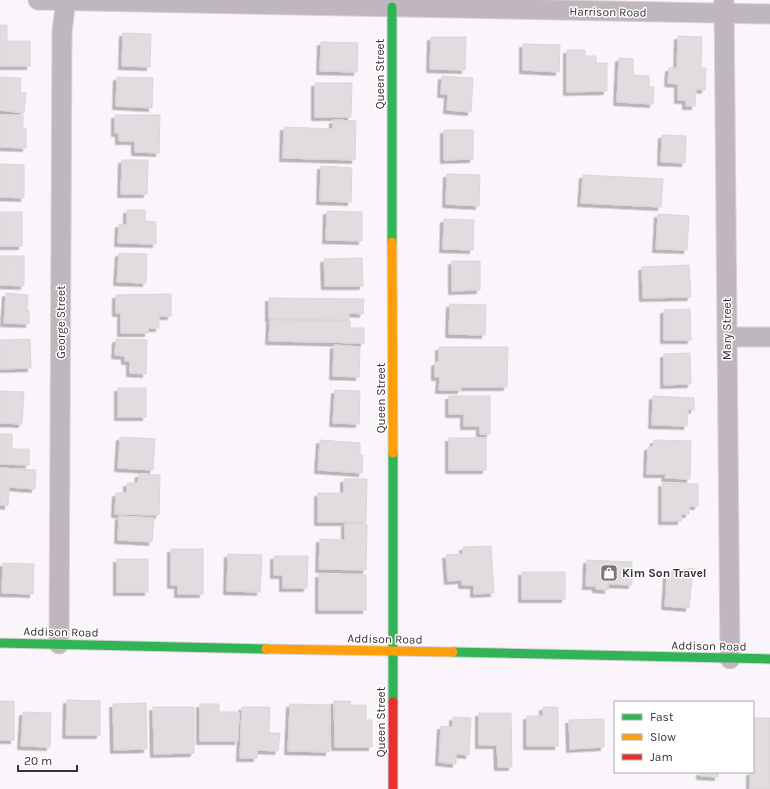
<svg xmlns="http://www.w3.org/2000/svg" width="770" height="789" font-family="Karla,sans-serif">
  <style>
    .building { fill: #e0dce0; stroke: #d9d5d8; filter: url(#shadow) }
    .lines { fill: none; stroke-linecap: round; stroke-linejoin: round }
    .street-casing { stroke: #d6d3d6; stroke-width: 21 }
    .fast-casing { stroke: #d6d3d6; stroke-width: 11 }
    .slow-casing { stroke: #d6d3d6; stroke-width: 11 }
    .jam-casing { stroke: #d6d3d6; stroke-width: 11 }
    .street { stroke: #bfb6be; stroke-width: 19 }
    .fast { stroke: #30b455; stroke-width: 9 }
    .slow { stroke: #ff9f0a; stroke-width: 9 }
    .jam { stroke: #e5322d; stroke-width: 9 }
    .labels { text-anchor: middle; stroke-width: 3; stroke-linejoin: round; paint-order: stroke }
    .street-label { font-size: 12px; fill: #353234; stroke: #fff }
    .poi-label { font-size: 12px; font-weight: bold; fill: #353234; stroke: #fff; text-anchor: start }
  </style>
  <defs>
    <filter id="shadow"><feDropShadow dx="-3.5" dy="3.5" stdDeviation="0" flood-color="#0004"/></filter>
  </defs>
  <rect width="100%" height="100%" fill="#faf5fa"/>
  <!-- building -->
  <g class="building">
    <path d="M0,25H7V41H30V66H0Z"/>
    <path d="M123,33L151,34L150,67L122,66Z"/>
    <path d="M678,36L702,37L701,68H706L705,90L696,89L695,106H686V100H678V84L668,83L669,68H677Z"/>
    <path d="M431,37H466L465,70L430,69Z"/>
    <path d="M321,42L358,43L357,72L320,71Z"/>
    <path d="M523,44L560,45L559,72L523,70Z"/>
    <path d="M567,50H585V56H596V63H607V91L567,92Z"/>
    <path d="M619,58L633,59V75L649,76V87H654L653,104L617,102Z"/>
    <path d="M442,76L473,78L471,112L447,110L448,94H441Z"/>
    <path d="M0,77L21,78L20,93H26L24,113L0,110Z"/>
    <path d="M117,77L153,78L152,108L116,106Z"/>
    <path d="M315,83H352L351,117H315Z"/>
    <path d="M0,115H23V129H26V148L0,147Z"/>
    <path d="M115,115H160L159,153L135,152V141H119V133H115Z"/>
    <path d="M333,120L356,121L355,160L283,158L284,127L333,129Z"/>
    <path d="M444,130H473V159L444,160Z"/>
    <path d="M662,135L686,136L685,163L661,162Z"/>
    <path d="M122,160H148L147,194H121Z"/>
    <path d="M0,164L24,165V198L0,197Z"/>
    <path d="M321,166L352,168L351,202L320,201Z"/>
    <path d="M447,174L480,175L479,206L446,204Z"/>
    <path d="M583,175L663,179L661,207L581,203Z"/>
    <path d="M127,210H145V221L156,222V244L118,243L119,224L127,225Z"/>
    <path d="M327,211L362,212V241L326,240Z"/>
    <rect x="0" y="212" width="22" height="34"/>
    <path d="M658,214L689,216L687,250L656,249Z"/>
    <path d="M444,219L474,220L473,250L443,249Z"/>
    <path d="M119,253L147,254L146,283L117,282Z"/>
    <path d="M0,256H24V286L0,285Z"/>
    <path d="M362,258L363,286H325L324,259Z"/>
    <path d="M452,261H480V290L452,291Z"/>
    <path d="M689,265L691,297L643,298L642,267Z"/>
    <path d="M6,293L28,295L27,311H29V324L4,323Z"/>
    <path d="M171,294V316H159V328H148V333H121V313H116V295Z"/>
    <path d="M269,298L364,299L363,314L349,313V320L269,319Z"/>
    <path d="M450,304L486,305L485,335L449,334Z"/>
    <path d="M690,309L691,340H664V310Z"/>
    <path d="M270,320L350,321V328H364V343L269,341Z"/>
    <path d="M30,339L31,368L0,369V340Z"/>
    <path d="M116,339L147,340L146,374L130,373V361H125V356L115,355Z"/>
    <path d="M334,345L360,347L359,377L333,376Z"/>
    <path d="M439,347H508L507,387H461V390H439L440,377H435V363L439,361Z"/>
    <path d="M690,353L691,384L664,385V354Z"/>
    <rect x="118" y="388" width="28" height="29"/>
    <path d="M335,390L360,391L359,424L333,423Z"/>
    <path d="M0,391L24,392L22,424L0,423Z"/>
    <path d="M449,396H490V434H480V426H464V414H449Z"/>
    <path d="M653,396L694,398V410L688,409L687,426L652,425Z"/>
    <path d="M0,434H12V449H29V465L0,464Z"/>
    <path d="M120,437L155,439L153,470L118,468Z"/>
    <rect x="449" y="438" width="37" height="32"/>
    <path d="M320,440L360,443V455H363L362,473L318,470Z"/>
    <path d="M654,440L691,441L690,479L665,478L666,474H647L648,447H653Z"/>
    <path d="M0,468L36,470L35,489L9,487L8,506L0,505Z"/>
    <path d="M139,474L160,475L159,515L115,514L116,493H127V483H138Z"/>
    <path d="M344,479H367L366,522H318V493H344Z"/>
    <path d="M662,483L698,484V506H689V514H681V521H662Z"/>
    <path d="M119,516L154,518L152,542L118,540Z"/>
    <path d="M345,523L367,524L366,570L319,569L320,539L345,540Z"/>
    <path d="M491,546L494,593L474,594V585H462V580L448,581L446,555L463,554V547Z"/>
    <path d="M171,549H203V594H178V585H171Z"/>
    <path d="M228,554L262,555L260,592L227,591Z"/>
    <path d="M274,556H308L307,588H283V575H274Z"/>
    <rect x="117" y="559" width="31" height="33"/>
    <path d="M587,560L632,562V585L608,584V590L596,589V586H586Z"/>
    <path d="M3,563L34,564L33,594L2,593Z"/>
    <path d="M693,568L689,608L665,606L667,574Z"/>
    <rect x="522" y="572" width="43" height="27"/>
    <path d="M319,574L366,575V610H319Z"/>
    <path d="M67,700L100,701V735H66Z"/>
    <rect x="0" y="701" width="14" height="39"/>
    <path d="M334,701H351L350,705H366V720H372V747H335Z"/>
    <path d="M146,703L147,749L114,750L113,704Z"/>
    <path d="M200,704H219V712H239L238,741H200Z"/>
    <path d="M290,704L330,705L329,752L288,751Z"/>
    <path d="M153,707H194V753L154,754Z"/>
    <path d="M242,707H270L269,733H280L278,751L257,750V758H240Z"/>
    <path d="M543,707H558V746H527V716H543Z"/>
    <path d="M23,712L51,713L50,747L21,746Z"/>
    <path d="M479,713H511L512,767H498L497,745H479Z"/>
    <path d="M453,717L471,718L469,755L456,754V764L439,762L441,726L453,727Z"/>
    <path d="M753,718H770V789H750V772H753Z"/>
    <path d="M604,719V747L570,749L569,720Z"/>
    <path d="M700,772H718V777L700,776Z"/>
  </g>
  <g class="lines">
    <defs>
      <g id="street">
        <path d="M38,0L770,14"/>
        <path d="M724,0L730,659"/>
        <path d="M727,337H770"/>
        <path d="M59,644L62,31L66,0"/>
      </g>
      <g id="fast">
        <path d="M392,7V242"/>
        <path d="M393,453V702"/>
        <path d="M0,643L266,649"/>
        <path d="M453,652L770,659"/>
      </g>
      <g id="slow">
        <path d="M392,242L393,453"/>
        <path d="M266,649L453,652"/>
      </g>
      <path id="jam" d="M393,702V789"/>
    </defs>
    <!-- street casing -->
    <use href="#street" class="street-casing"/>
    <!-- fast casing -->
    <use href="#fast" class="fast-casing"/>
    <!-- slow casing -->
    <use href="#slow" class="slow-casing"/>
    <!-- jam casing -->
    <use href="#jam" class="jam-casing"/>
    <!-- street -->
    <use href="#street" class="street"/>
    <!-- fast -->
    <use href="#fast" class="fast"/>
    <!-- slow -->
    <use href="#slow" class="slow"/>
    <!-- jam -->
    <use href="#jam" class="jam"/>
  </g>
  <!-- icons -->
  <defs>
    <symbol id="shop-square" viewBox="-11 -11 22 22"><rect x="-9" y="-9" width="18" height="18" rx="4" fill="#7a7679" stroke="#fff"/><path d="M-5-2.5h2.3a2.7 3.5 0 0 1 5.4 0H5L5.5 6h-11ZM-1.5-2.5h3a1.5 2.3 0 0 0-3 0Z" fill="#fff"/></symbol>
  </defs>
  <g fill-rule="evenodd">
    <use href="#shop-square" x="599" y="563" width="20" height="20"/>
  </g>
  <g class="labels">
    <!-- street labels -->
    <g class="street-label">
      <text transform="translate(608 12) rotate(1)" y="4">Harrison Road</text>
      <text transform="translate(380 74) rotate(-90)" y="4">Queen Street</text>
      <text transform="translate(61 322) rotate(-90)" y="4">George Street</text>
      <text transform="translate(727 329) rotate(-90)" y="4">Mary Street</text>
      <text transform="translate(381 398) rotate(-90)" y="4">Queen Street</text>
      <text transform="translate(61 632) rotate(1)" y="4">Addison Road</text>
      <text transform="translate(385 639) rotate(1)" y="4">Addison Road</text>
      <text transform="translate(709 646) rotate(1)" y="4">Addison Road</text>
      <text transform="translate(381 722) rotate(-90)" y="4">Queen Street</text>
    </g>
    <!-- poi labels -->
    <g class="poi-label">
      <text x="622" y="577">Kim Son Travel</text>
    </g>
  </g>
  <!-- legend -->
  <rect x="614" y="701" width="140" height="72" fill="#ffffff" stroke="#aeadae"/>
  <rect x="622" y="714" width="20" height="6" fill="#30b455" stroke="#aeadae"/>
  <text x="650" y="721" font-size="12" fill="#353234">Fast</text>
  <rect x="622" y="734" width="20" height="6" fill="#ff9f0a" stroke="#aeadae"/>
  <text x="650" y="741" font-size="12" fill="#353234">Slow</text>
  <rect x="622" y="754" width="20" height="6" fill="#e5322d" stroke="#aeadae"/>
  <text x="650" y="761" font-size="12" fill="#353234">Jam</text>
  <!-- scale -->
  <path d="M18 765v6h59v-6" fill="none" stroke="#353234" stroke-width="2"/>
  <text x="24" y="765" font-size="12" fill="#353234" stroke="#ffffff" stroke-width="3" paint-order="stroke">20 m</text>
</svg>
